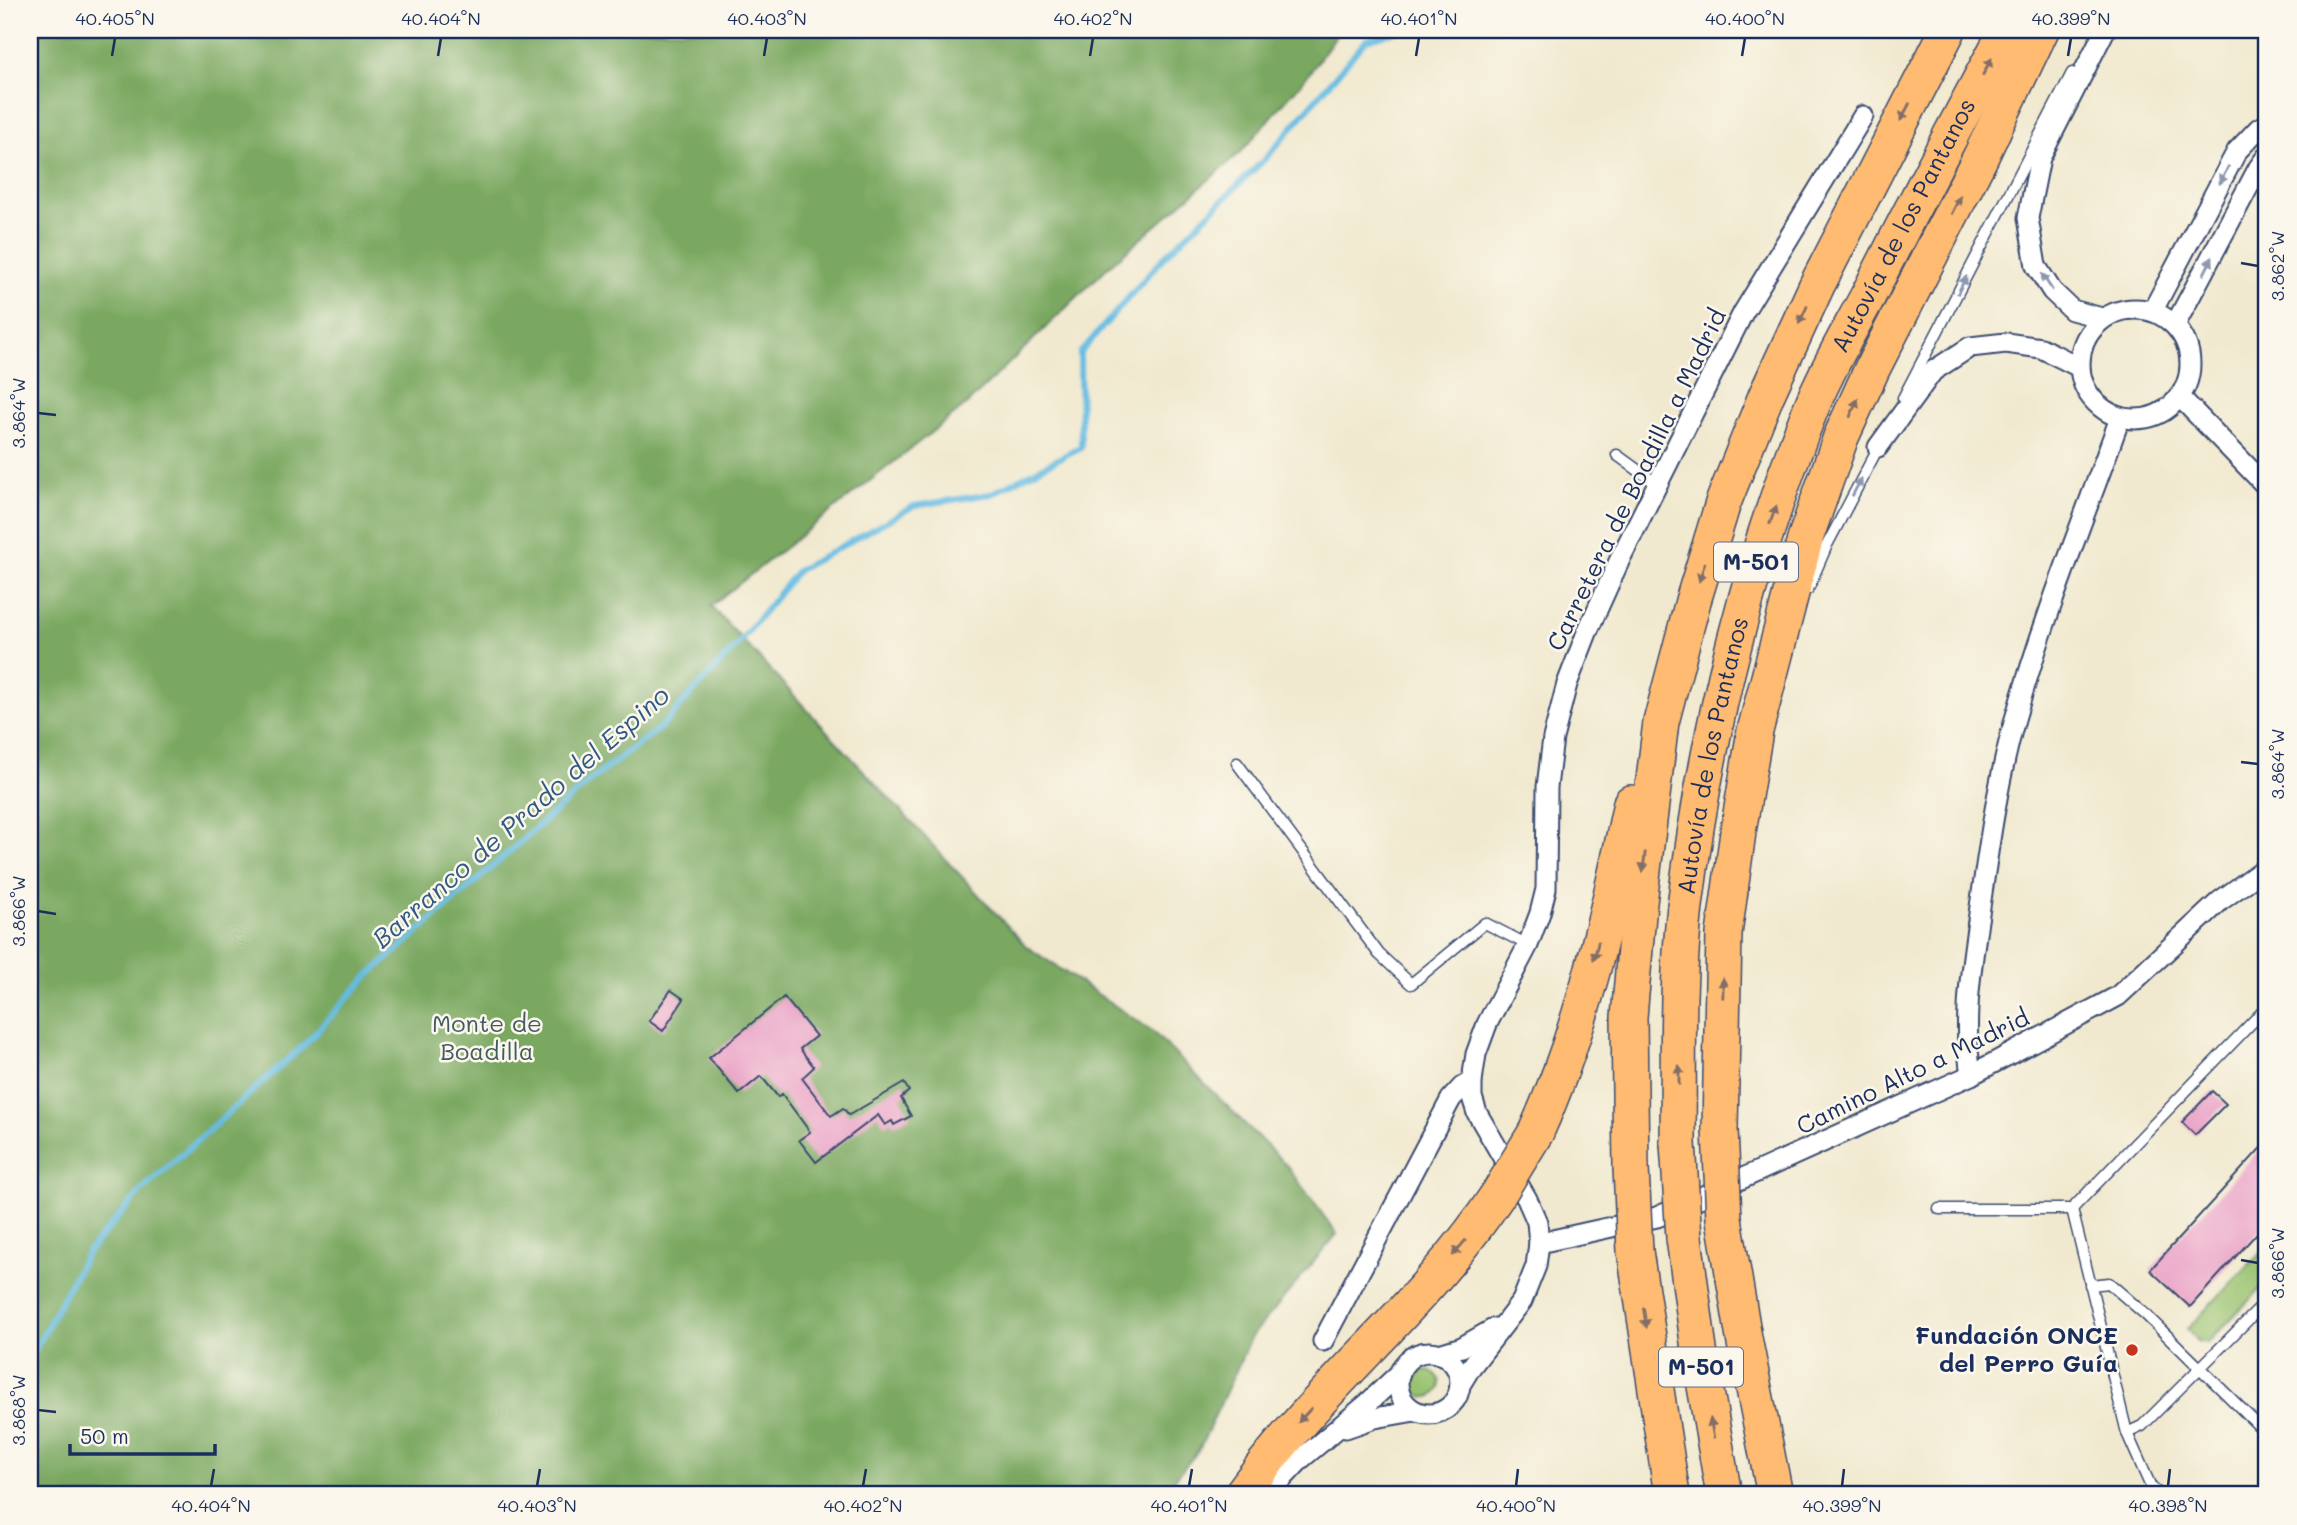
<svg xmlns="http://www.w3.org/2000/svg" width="2297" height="1525" font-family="Mali,sans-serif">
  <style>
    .green { fill: #99c26e; stroke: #5a7866; stroke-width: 2 }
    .forest { fill: #7aa861; stroke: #4a6c60; stroke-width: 2 }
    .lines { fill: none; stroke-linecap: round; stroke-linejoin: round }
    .stream { stroke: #65bce2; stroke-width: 6 }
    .building { fill: #e99cc4 }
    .service-casing { stroke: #3b4b6f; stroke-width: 13 }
    .minor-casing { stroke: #3b4b6f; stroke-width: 23 }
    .motorway-casing { stroke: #3b4b6f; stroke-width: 38 }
    .service { stroke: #fff; stroke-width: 10 }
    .minor { stroke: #fff; stroke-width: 19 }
    .motorway { stroke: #ffbb71; stroke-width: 35 }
    .motorway-bridge-casing { stroke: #3b4b6f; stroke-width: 38; stroke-linecap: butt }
    .motorway-bridge { stroke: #ffbb71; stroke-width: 35 }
    .oneway { fill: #826e67 }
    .oneway2 { fill: #8d97ae }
    .ticks { fill: none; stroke: #1b2f5e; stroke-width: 2.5 }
    .poi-dot { fill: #c8321e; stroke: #fbf7ec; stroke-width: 2.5 }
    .labels { text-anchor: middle; stroke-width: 5; stroke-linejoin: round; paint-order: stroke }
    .shield { fill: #fbf7ec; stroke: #5e6b89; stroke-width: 2 }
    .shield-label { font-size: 23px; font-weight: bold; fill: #1b2f5e }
    .street-label { font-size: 24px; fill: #1b2f5e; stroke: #fbf7ec }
    .park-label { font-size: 24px; fill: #415b63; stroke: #fbf7ec }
    .poi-label { font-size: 24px; font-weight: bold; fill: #1b2f5e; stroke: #fbf7ec; text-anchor: end }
    .water-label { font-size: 26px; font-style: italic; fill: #315986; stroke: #fbf7ec }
    .neatline { fill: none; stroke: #1b2f5e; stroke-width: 2.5 }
    .ticks-label { font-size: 18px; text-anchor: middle; fill: #1b2f5e }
  </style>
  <rect width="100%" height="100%" fill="#fbf7ec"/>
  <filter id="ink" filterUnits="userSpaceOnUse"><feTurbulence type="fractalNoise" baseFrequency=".0143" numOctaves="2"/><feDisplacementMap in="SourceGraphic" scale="14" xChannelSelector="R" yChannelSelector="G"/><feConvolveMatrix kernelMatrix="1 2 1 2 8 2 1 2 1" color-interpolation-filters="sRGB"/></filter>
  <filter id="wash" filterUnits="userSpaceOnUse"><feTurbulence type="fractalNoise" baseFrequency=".00686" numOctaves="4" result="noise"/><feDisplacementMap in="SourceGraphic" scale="28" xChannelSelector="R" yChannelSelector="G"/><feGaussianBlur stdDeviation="1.57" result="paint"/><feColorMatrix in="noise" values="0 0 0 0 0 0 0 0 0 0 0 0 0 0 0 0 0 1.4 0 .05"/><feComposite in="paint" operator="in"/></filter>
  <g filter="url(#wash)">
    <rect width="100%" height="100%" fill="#f1e9cf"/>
    <!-- green -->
    <g class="green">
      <path d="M2264,1249L2267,1252V1282L2211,1339L2207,1343L2197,1341L2187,1329Z"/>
      <circle cx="1427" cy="1384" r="13"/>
    </g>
    <!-- forest -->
    <path class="forest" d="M30,30H1340L1308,75L1241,152L1108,267L966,405L711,606L1026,946L1151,1030L1287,1166L1337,1234L1252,1336L1199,1450L1161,1495H30Z"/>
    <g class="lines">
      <!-- stream -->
      <path class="stream" d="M30,1359L86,1254L143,1189L303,1046L369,975L591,780L661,727L738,644L797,571L914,506L991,494L1081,447L1080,353L1164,257L1268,156L1366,40L1401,30"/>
    </g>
    <g id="blocks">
      <!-- building -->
      <g class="building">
        <path d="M671,990L684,999L663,1031L649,1021Z"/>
        <path d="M784,997L816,1036L800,1049L814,1067L802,1078L831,1116L843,1108L849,1115L904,1083L909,1091L901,1098L911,1116L894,1125L892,1121L885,1125L878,1115L816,1162L799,1140L810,1132L782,1094L778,1097L761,1076L739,1094L709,1058Z"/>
        <path d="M2212,1091L2226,1104L2195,1135L2182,1122Z"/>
        <path d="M2267,1141V1222L2190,1307L2150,1270Z"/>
      </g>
    </g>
  </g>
  <g filter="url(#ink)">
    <use href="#blocks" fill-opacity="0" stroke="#3b4b6f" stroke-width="2"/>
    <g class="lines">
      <defs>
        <g id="service">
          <path d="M1903,398L2072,73"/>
          <path d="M1617,455L1657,484"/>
          <path d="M1808,589L1827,545L1879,446"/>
          <path d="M1237,763L1379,954L1411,984L1485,923L1528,945"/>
          <path d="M1939,1209H2072L2127,1433L2151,1487L2160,1495"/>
          <path d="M2072,1209L2267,1007"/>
          <path d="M2090,1285L2109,1283L2146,1315L2267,1434"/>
          <path d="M2127,1433L2142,1426L2267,1301"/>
        </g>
        <g id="minor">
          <circle cx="2135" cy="364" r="55"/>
          <path d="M2153,310L2237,151L2259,128L2267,125"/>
          <path d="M2102,318L2072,310L2052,291L2036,266L2028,218L2040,158L2105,30"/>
          <path d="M2175,325L2259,167L2267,156"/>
          <path d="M2180,397L2267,487"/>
          <path d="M1878,447L1933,371L1970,347L2006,343L2041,348L2079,367"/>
          <path d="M1971,1075C1962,1019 1972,963 1980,907C1989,844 1998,780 2015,719C2044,616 2084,518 2120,418"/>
          <path d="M1539,1243L1657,1217L1971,1075L2118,996L2220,901L2267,867"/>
          <path d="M1323,1341L1451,1099L1462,1087L1472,1081"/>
          <circle cx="1429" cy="1383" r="31"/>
          <path d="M1439,1354L1462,1347L1495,1328"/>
          <path d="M1460,1385L1471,1367L1522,1301L1536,1266L1539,1243L1537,1222L1527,1199L1477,1113L1472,1097V1081L1476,1054L1487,1024L1528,945L1540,913L1546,889L1547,787L1553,738L1567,684L1588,630L1621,557L1743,313L1863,116"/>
          <path d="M1346,1428L1375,1418L1415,1411"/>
          <path d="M1267,1495L1301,1459L1368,1403L1400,1373"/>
        </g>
        <g id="motorway">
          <path d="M1720,1129L1724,934L1738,832L1755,731L1806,536L1841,437L1872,369L1980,158L2041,30"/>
          <path d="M1536,1132C1583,1028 1608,914 1631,803"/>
          <path id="s1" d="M1678,1143C1679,1064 1676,985 1685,906C1706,736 1747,567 1811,408C1827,368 1850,330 1870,292C1914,204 1960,117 2007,30"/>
          <path d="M1631,1168L1629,1017L1639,903L1661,722L1693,601L1723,503L1766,396L1817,285L1948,30"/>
          <path d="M1724,1219L1744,1338L1775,1495"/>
          <path d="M1684,1238L1700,1357L1724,1495"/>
          <path d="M1635,1251L1672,1495"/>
          <path d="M1241,1495C1318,1387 1426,1305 1499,1193"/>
        </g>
      </defs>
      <!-- service casing -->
      <use href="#service" class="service-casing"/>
      <!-- minor casing -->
      <use href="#minor" class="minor-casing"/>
      <!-- motorway casing -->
      <use href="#motorway" class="motorway-casing"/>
      <!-- service -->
      <use href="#service" class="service"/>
      <!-- minor -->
      <use href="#minor" class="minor"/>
      <!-- motorway -->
      <use href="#motorway" class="motorway"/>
      <defs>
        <g id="motorway-bridge">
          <path d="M1720,1129L1724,1219"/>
          <path d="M1678,1143L1684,1238"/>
          <path d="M1631,1168L1635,1251"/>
          <path d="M1499,1193L1536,1132"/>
        </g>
      </defs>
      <!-- motorway-bridge casing -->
      <use href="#motorway-bridge" class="motorway-bridge-casing"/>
      <!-- motorway-bridge -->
      <use href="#motorway-bridge" class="motorway-bridge"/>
    </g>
    <!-- one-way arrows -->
    <defs><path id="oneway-solid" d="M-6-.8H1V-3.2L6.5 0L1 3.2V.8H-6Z" transform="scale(1.75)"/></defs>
    <g class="oneway">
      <use href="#oneway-solid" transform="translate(1987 67) rotate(-62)"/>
      <use href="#oneway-solid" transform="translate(1905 112) rotate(118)"/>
      <use href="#oneway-solid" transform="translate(1956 205) rotate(-63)"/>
      <use href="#oneway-solid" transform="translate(1803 315) rotate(115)"/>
      <use href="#oneway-solid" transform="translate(1854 408) rotate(-66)"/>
      <use href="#oneway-solid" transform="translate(1773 515) rotate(-70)"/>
      <use href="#oneway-solid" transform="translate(1702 572) rotate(107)"/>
      <use href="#oneway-solid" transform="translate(1644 862) rotate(97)"/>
      <use href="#oneway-solid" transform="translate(1596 951) rotate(104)"/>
      <use href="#oneway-solid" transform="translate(1723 988) rotate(-89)"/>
      <use href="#oneway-solid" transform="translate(1679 1075) rotate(-90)"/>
      <use href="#oneway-solid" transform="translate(1459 1248) rotate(130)"/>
      <use href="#oneway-solid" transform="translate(1645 1318) rotate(81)"/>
      <use href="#oneway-solid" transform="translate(1305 1415) rotate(132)"/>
      <use href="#oneway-solid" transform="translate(1712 1428) rotate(-100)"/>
    </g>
    <g class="oneway2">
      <use href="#oneway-solid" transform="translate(2224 175) rotate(117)"/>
      <use href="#oneway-solid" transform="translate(2208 266) rotate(-63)"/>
      <use href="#oneway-solid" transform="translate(2047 282) rotate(-123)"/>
      <use href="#oneway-solid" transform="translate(1962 285) rotate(-63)"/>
      <use href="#oneway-solid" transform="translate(1857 487) rotate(-62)"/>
    </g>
  </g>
  <!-- ticks -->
  <path class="ticks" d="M112,56L115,38M438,56L441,38M764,56L767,38M1090,56L1093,38M1416,56L1419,38M1742,56L1745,38M2068,56L2071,38M2241,263L2258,266M38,413L56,415M2241,762L2258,764M38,911L56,914M2241,1260L2258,1263M38,1410L56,1412M211,1486L214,1469M537,1486L540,1469M863,1486L866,1469M1189,1486L1192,1469M1516,1486L1518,1469M1842,1486L1844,1469M2168,1486L2170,1469"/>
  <!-- markers -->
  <circle class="poi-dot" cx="2132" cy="1350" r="7"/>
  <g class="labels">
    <!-- shield labels -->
    <g class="shield">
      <rect x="1714" y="542.5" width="84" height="39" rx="5"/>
      <rect x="1659" y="1347.5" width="84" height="39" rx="5"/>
    </g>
    <g class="shield-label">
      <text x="1756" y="570">M-501</text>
      <text x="1701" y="1375">M-501</text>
    </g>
    <!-- street labels -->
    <g class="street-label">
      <text dy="8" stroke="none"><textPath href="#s1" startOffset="957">Autovía de los Pantanos</textPath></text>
      <text transform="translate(1637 480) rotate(-64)" y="8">Carretera de Boadilla a Madrid</text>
      <text dy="8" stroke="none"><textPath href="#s1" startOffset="390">Autovía de los Pantanos</textPath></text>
      <text transform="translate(1913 1072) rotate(-26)" y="8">Camino Alto a Madrid</text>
    </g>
    <!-- park labels -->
    <g class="park-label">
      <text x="487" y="1032">Monte de<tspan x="487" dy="28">Boadilla</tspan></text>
    </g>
    <!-- poi labels -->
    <g class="poi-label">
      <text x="2118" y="1344">Fundación ONCE<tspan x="2118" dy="28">del Perro Guía</tspan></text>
    </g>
    <!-- water labels -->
    <g class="water-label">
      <text transform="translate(521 817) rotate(-41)" y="9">Barranco de Prado del Espino</text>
    </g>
  </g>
  <!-- margin -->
  <rect width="2297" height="1525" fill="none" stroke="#fbf7ec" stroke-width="77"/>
  <!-- scale -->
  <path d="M70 1444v10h145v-10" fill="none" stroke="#1b2f5e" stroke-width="3.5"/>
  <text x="80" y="1444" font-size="21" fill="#1b2f5e" stroke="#fbf7ec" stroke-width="5" paint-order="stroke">50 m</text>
  <rect x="38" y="38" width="2220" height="1448" class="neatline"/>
  <g class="ticks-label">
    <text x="115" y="25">40.405°N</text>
    <text x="441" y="25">40.404°N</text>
    <text x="767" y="25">40.403°N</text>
    <text x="1093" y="25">40.402°N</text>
    <text x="1419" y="25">40.401°N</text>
    <text x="1745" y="25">40.400°N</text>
    <text x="2071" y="25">40.399°N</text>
    <text transform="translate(2278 266) rotate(-90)" y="6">3.862°W</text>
    <text transform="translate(19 413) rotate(-90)" y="6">3.864°W</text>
    <text transform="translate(2278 764) rotate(-90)" y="6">3.864°W</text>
    <text transform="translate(19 911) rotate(-90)" y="6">3.866°W</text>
    <text transform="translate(2278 1263) rotate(-90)" y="6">3.866°W</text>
    <text transform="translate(19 1410) rotate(-90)" y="6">3.868°W</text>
    <text x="211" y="1512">40.404°N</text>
    <text x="537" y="1512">40.403°N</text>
    <text x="863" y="1512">40.402°N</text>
    <text x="1189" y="1512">40.401°N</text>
    <text x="1516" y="1512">40.400°N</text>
    <text x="1842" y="1512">40.399°N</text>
    <text x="2168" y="1512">40.398°N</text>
  </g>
</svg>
